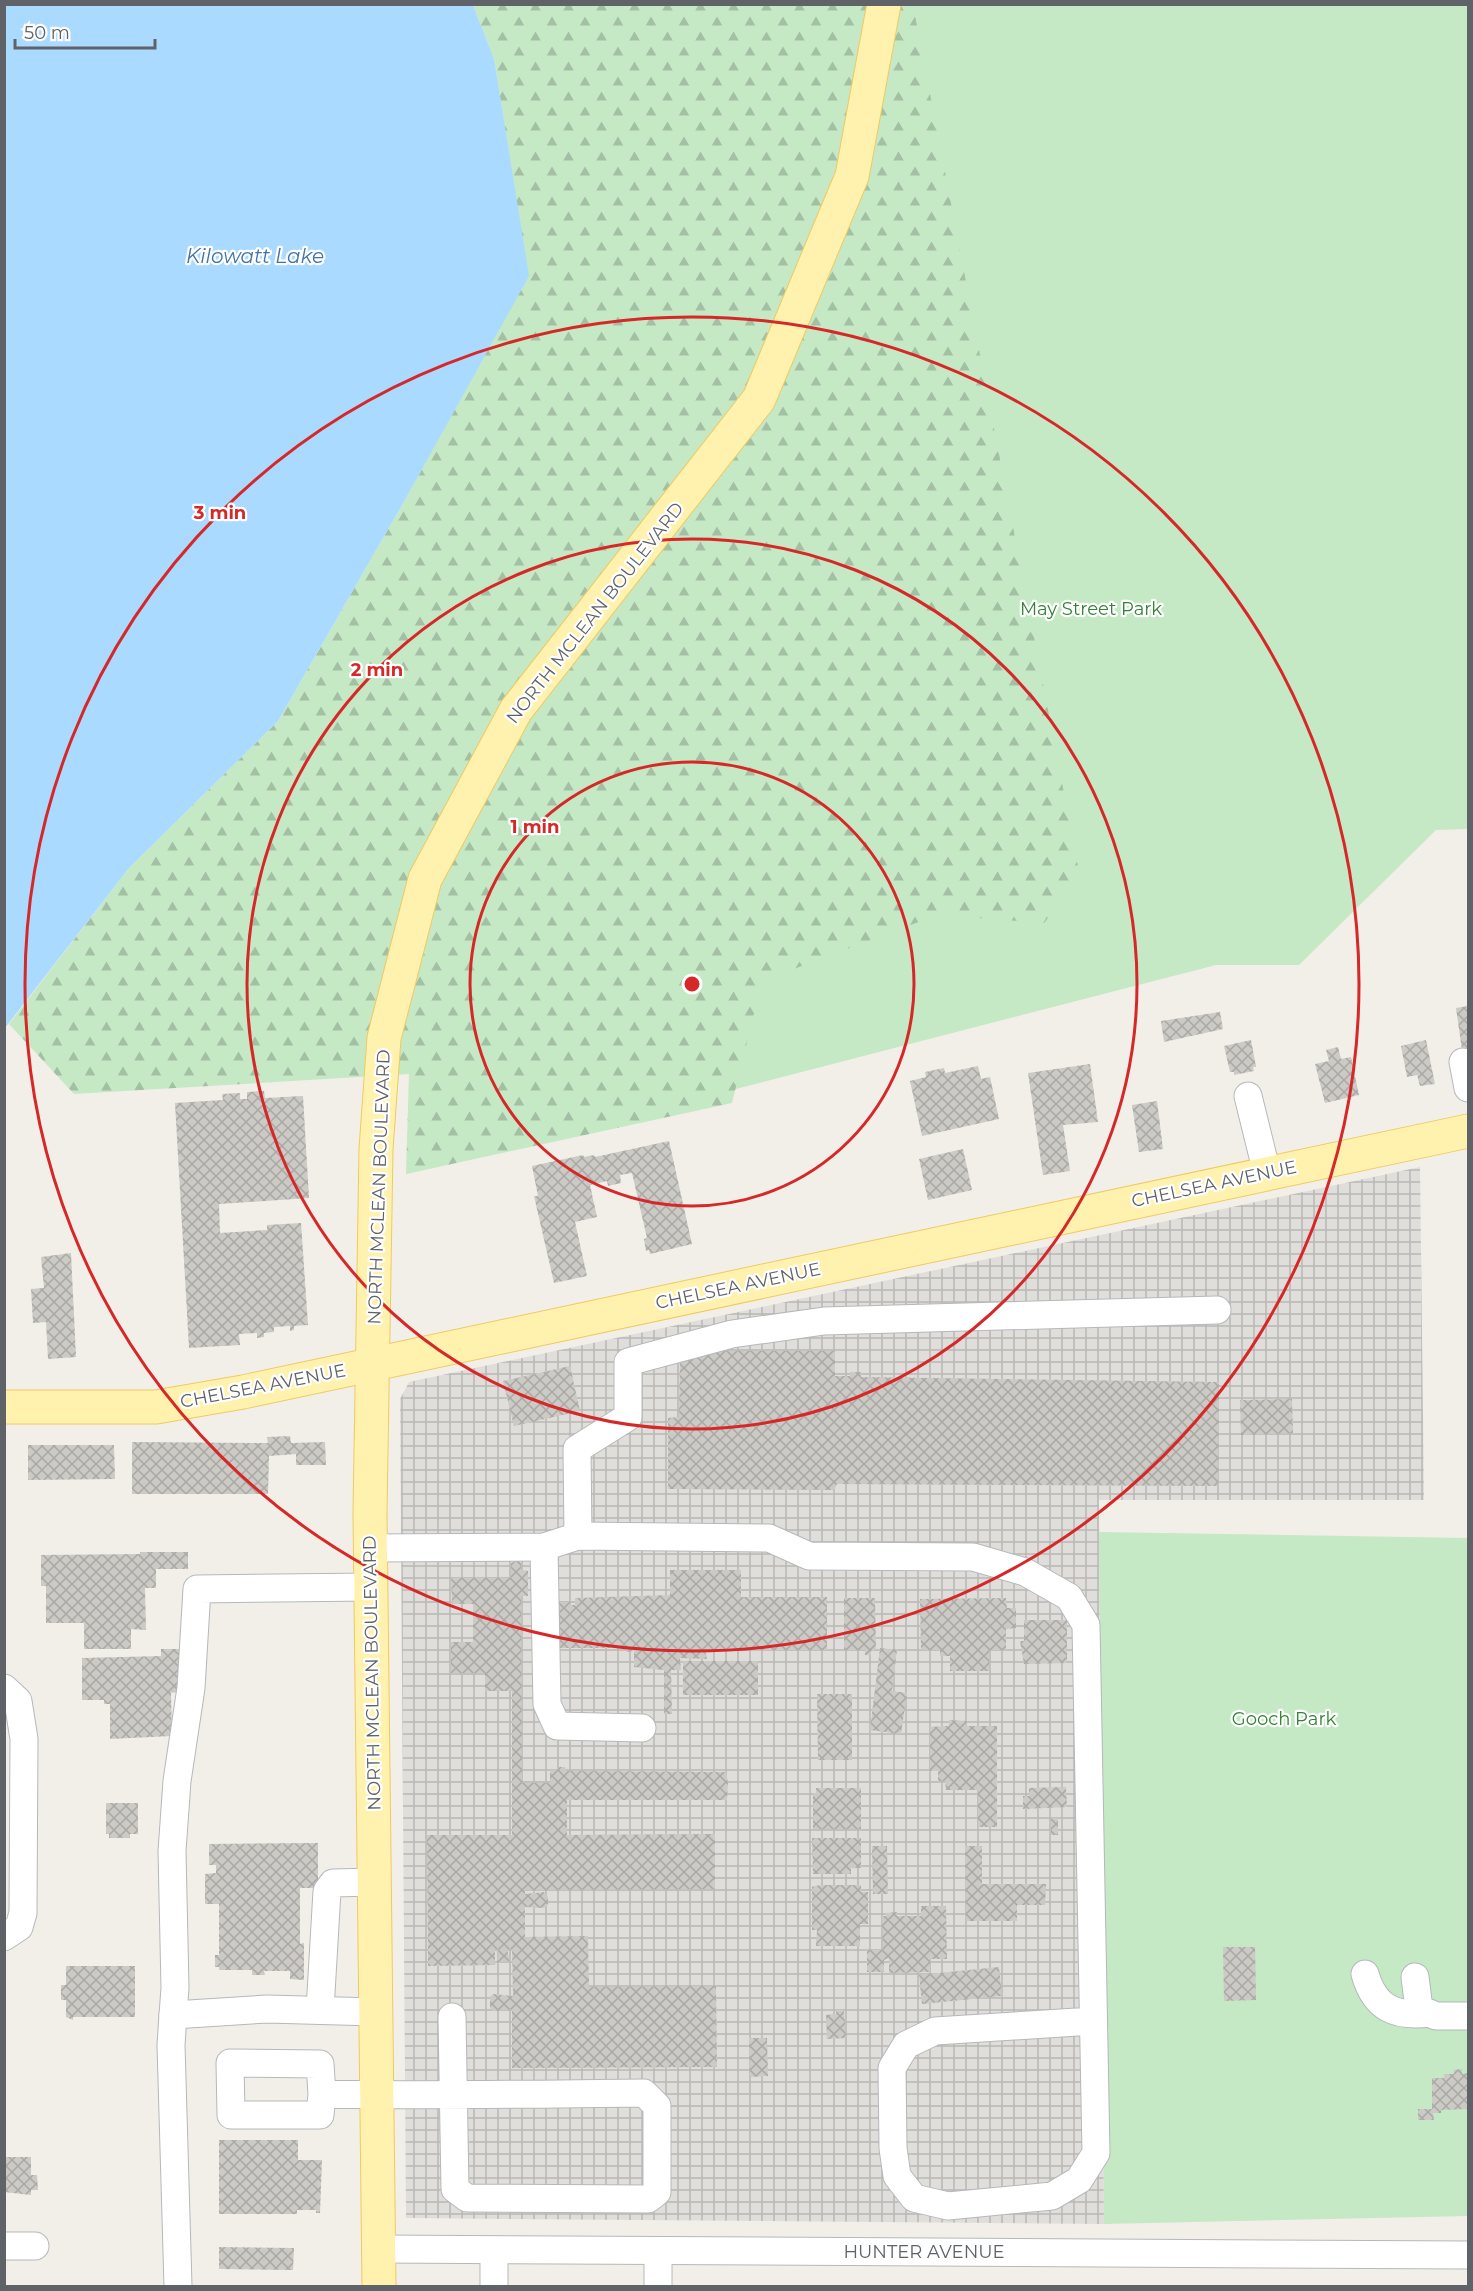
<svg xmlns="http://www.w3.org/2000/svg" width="1473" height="2291" font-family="Montserrat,sans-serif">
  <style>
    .industrial { fill: url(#industrial-grid) }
    .green { fill: #c5e8c5 }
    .forest { fill: url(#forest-firs) }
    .water { fill: #aadaff }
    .building { fill: url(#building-cross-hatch) }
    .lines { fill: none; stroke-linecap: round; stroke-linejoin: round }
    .minor-casing { stroke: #b5b8bc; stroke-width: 29 }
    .major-casing { stroke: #f2c960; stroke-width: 35 }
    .minor { stroke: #fff; stroke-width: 27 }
    .major { stroke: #fff2af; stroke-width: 33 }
    .ring { fill: none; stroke: #d62828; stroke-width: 3 }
    .labels { text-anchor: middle; stroke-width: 4.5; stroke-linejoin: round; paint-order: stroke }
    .park-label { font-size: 18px; fill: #348238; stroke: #fff }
    .street-label { font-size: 18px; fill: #5f6368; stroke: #fff }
    .water-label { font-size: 20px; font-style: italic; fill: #4174aa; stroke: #fff }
    .centre { fill: #d62828; stroke: #fff; stroke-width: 3 }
    .ring-label { font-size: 18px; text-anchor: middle; font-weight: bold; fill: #d62828; stroke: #fff; stroke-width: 4.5; stroke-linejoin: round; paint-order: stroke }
  </style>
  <defs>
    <pattern id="industrial-grid" width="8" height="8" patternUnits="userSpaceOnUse" patternTransform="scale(1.5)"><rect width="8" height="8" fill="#e0deda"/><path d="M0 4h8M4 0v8" fill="none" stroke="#b9b8b5"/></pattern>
    <pattern id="forest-firs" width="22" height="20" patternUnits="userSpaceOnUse" patternTransform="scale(1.5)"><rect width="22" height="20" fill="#c5e8c5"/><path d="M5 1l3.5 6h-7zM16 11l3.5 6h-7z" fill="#a3c0a4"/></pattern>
    <pattern id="building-cross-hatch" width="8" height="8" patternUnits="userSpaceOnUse" patternTransform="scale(1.5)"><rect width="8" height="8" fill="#cccac5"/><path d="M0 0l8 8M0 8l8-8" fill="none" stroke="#a9a8a4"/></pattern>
  </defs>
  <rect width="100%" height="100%" fill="#f1efe8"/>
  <!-- industrial -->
  <path class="industrial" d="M1420,1167L1424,1500H1099L1104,2224L406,2218L400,1399L409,1382Z"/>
  <!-- green -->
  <g class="green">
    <path d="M904,5H1468V829L1436,830L1299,965H1216L406,1174Z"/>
    <path d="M1099,1532L1468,1538V2216L1104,2224Z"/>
  </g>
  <!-- forest -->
  <path class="forest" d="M473,5H913L1080,877L1044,923L937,915L762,981L732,1103L406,1174L409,1074L74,1094L9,1024L129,868L278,721L410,491L528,276L494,59Z"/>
  <!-- water -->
  <path class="water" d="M5,4L473,5L494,59L529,276L410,491L278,721L129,868L5,1028Z"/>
  <!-- building -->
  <g class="building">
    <path d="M1468,1006V1049L1462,1050L1456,1008Z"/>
    <path d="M1220,1012L1223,1029L1164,1042L1161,1021Z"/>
    <path d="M1251,1040L1256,1067H1253L1254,1071L1234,1075V1072H1230L1224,1046Z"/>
    <path d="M1426,1040L1435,1084L1420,1086L1417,1075L1407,1077L1401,1046Z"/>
    <path d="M1338,1047L1341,1059L1351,1057L1359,1095L1325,1103L1315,1064L1329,1061L1326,1050Z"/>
    <path d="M1090,1064L1098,1122L1063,1125L1070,1171L1043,1175L1028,1073Z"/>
    <path d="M978,1066L981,1079L990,1077L999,1119L922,1136L910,1081L926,1077L925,1072L944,1068L945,1073Z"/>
    <path d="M264,1091L265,1098L303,1096L309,1198L219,1204L220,1233L267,1230V1225L301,1223L308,1325L294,1326V1330L290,1331V1326L274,1327V1332L264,1333V1337L257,1338V1333L239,1334L240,1345L189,1348L175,1103L223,1100L222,1094L240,1093V1099H247V1092Z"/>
    <path d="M1157,1101L1163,1149L1139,1152L1132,1105Z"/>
    <path d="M669,1141L692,1244L650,1254L649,1250L646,1251L644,1239L647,1238L632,1173L620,1175L621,1183L608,1186L607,1181L590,1185L597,1217L575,1222L587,1276L554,1283L534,1196H538L532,1166L583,1155L584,1157L594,1155L595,1157Z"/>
    <path d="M963,1149L972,1190L928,1200L919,1159Z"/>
    <path d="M71,1253L76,1357L48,1359L46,1322L33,1323L31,1289L44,1288L41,1257Z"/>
    <path d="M680,1351H835V1376H850V1372H861V1377L1219,1382L1218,1486L837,1484L834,1490L668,1489V1418L679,1417Z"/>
    <path d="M570,1366L580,1411L514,1426L503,1381Z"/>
    <path d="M1292,1399L1293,1433L1241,1435L1240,1400Z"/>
    <path d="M290,1436L291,1443L325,1442L326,1465H296V1454L269,1456L268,1494H132V1442L268,1443L267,1437Z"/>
    <path d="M28,1445H114L115,1479L28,1480Z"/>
    <path d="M140,1552H188V1569H156V1588H145L146,1630L131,1629V1649H84V1623H46V1586H41V1555L140,1554Z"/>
    <path d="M518,1560L521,1563V1570L528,1571V1596H521L522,1783H550V1770H558L559,1767H565L566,1771L726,1772L728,1783L727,1800H567V1835L715,1834V1889L525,1890V1894L544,1892L548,1897V1904L544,1908L525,1907V1937L588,1936L589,1987L716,1986L717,2067L512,2068V2009L493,2011L490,2008V1997L493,1994L513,1996L512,1949H507L510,1961L497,1962L499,1949H495V1965L428,1966L427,1835H512V1691H485V1673H451V1642H473V1604H452L451,1578H511V1563Z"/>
    <path d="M670,1570H741V1597H827V1650H705L707,1659L680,1658L681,1670H671L672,1714H664V1670L634,1667V1651L627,1652V1648H559V1602H570V1605H575V1598L670,1595Z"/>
    <path d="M844,1598H875L876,1650L871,1651V1655H865V1650H844Z"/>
    <path d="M1006,1598L1007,1608H1016V1628L1006,1629V1650H989V1671H950V1656H940V1650H921L920,1599Z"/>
    <path d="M1024,1620H1067V1663L1024,1664L1020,1641H1024Z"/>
    <path d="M880,1648L897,1650L892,1691L907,1693L901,1734L870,1730Z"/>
    <path d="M161,1649H179V1692L171,1693L172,1736L110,1739V1704H104V1700H82V1658L161,1656Z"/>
    <rect x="683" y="1661" width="75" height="34"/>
    <path d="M817,1694H852V1760H818Z"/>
    <path d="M949,1720L966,1721V1726H997V1827H978V1790H946L945,1781H938V1771H930V1727L949,1726Z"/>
    <path d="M1066,1787L1067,1807L1023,1809V1796H1029V1788Z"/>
    <path d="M816,1788H861V1829H813V1793H816Z"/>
    <path d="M106,1803H138V1834H130V1838H109V1834H106Z"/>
    <rect x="1051" y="1818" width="7" height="17"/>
    <path d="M812,1838H861V1868H851V1874H813Z"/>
    <path d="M318,1843V1888H300V1944L304,1943V1980L290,1979V1971H264L265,1975H252V1970H219V1967H215V1955H219V1904H205V1874L216,1873V1865H209V1844Z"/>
    <path d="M872,1846H887L888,1894H873Z"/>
    <path d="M965,1846H982V1884H1046L1045,1905H1017V1921H966Z"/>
    <path d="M820,1885H861V1892H868V1924H860V1946H816L817,1930H812V1887Z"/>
    <path d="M921,1906H946L947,1959H930V1972L889,1973V1958L884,1960V1972H867V1950H883L882,1916H886V1913L897,1912V1916H921Z"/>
    <path d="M1223,1947H1255L1256,2000L1224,2001Z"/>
    <path d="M66,1966H135V2017H73V2020L66,2017V2000H61V1985H66Z"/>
    <path d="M999,1967L1002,1996L922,2004L919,1975Z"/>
    <path d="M836,2010H844L846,2038L827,2039L826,2015L836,2014Z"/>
    <path d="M749,2038H767L768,2076L750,2077Z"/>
    <path d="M1462,2069V2074L1468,2073V2109L1441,2110V2113H1433L1434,2120H1418V2109H1432V2078H1444V2074H1454V2070Z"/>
    <path d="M219,2140H298V2160H322L320,2213H316V2210H297V2214H219Z"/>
    <path d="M4,2157H31V2175H37L38,2190H31V2195L4,2192Z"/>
    <path d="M219,2247L294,2248L293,2270L219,2269Z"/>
  </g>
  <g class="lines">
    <defs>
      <g id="minor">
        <path d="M1463,1062L1468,1088"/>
        <path d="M1248,1096L1267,1173"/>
        <path d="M578,1536L577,1449L628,1417V1362L732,1334L824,1321L1217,1310"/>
        <path d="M544,1547L547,1704L557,1726L642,1728"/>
        <path d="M370,1548L544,1547L578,1536L769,1538L809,1556L973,1557L1025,1572L1069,1597L1086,1625L1096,2153L1079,2180L1052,2196L948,2206L914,2198L897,2176L893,2148L892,2068L906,2045L935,2031L1093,2021"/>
        <path d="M4,1688L18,1701L24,1739L23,1913L19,1927L4,1937"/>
        <path d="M1365,1974C1375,2009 1396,2017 1429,2013"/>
        <path d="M1415,1977L1419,2009L1436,2016H1468"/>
        <path d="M320,2010L327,1891L333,1883L374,1882"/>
        <path d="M173,2015L175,1988L172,1851L177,1781L191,1688L197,1589L371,1587"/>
        <path d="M322,2094L320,2115H231L230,2063L320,2064L322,2094C429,2096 536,2094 644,2093L657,2106V2192L648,2199L467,2198L455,2189L452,2017"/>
        <path d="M4,2246H35"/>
        <path d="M379,2249L1468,2255"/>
        <path d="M178,2286L171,2045L173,2015L267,2009L376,2012"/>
        <path d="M494,2286V2250"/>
        <path d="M658,2286V2251"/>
      </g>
      <g id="major">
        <path d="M4,1407H156L243,1392L1468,1131"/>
        <path d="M379,2286L370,1513L376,1149L384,1038L425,879L516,710L759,399L852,176L884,4"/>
      </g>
    </defs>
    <!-- minor casing -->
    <use href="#minor" class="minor-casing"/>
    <!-- major casing -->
    <use href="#major" class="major-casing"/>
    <!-- minor -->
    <use href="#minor" class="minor"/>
    <!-- major -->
    <use href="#major" class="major"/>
  </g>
  <!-- distance rings -->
  <g class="ring">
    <circle cx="692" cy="984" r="222"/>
    <circle cx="692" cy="984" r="445"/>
    <circle cx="692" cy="984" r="667"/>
  </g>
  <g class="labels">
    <!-- park labels -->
    <g class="park-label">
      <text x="1091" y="615">May Street Park</text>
      <text x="1284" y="1725">Gooch Park</text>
    </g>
    <!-- street labels -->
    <g class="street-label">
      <text transform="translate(595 613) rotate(-52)" y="6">NORTH MCLEAN BOULEVARD</text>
      <text transform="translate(1214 1184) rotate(-12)" y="6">CHELSEA AVENUE</text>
      <text transform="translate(379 1187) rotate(-88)" y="6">NORTH MCLEAN BOULEVARD</text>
      <text transform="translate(738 1286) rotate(-12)" y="6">CHELSEA AVENUE</text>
      <text transform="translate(263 1386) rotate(-11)" y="6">CHELSEA AVENUE</text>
      <text transform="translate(372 1673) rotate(-91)" y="6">NORTH MCLEAN BOULEVARD</text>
      <text x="924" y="2258">HUNTER AVENUE</text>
    </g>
    <!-- water labels -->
    <g class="water-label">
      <text x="255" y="263">Kilowatt Lake</text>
    </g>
  </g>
  <circle cx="692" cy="984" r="9" class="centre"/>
  <g class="ring-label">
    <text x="220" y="519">3 min</text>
    <text x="377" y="676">2 min</text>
    <text x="535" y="833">1 min</text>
  </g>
  <!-- border -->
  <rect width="1473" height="2291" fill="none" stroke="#5f6368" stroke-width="12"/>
  <!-- scale -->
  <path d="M15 39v9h140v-9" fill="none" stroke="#5f6368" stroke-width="3"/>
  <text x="24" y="39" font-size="18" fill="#5f6368" stroke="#ffffff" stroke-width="4.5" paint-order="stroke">50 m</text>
</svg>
